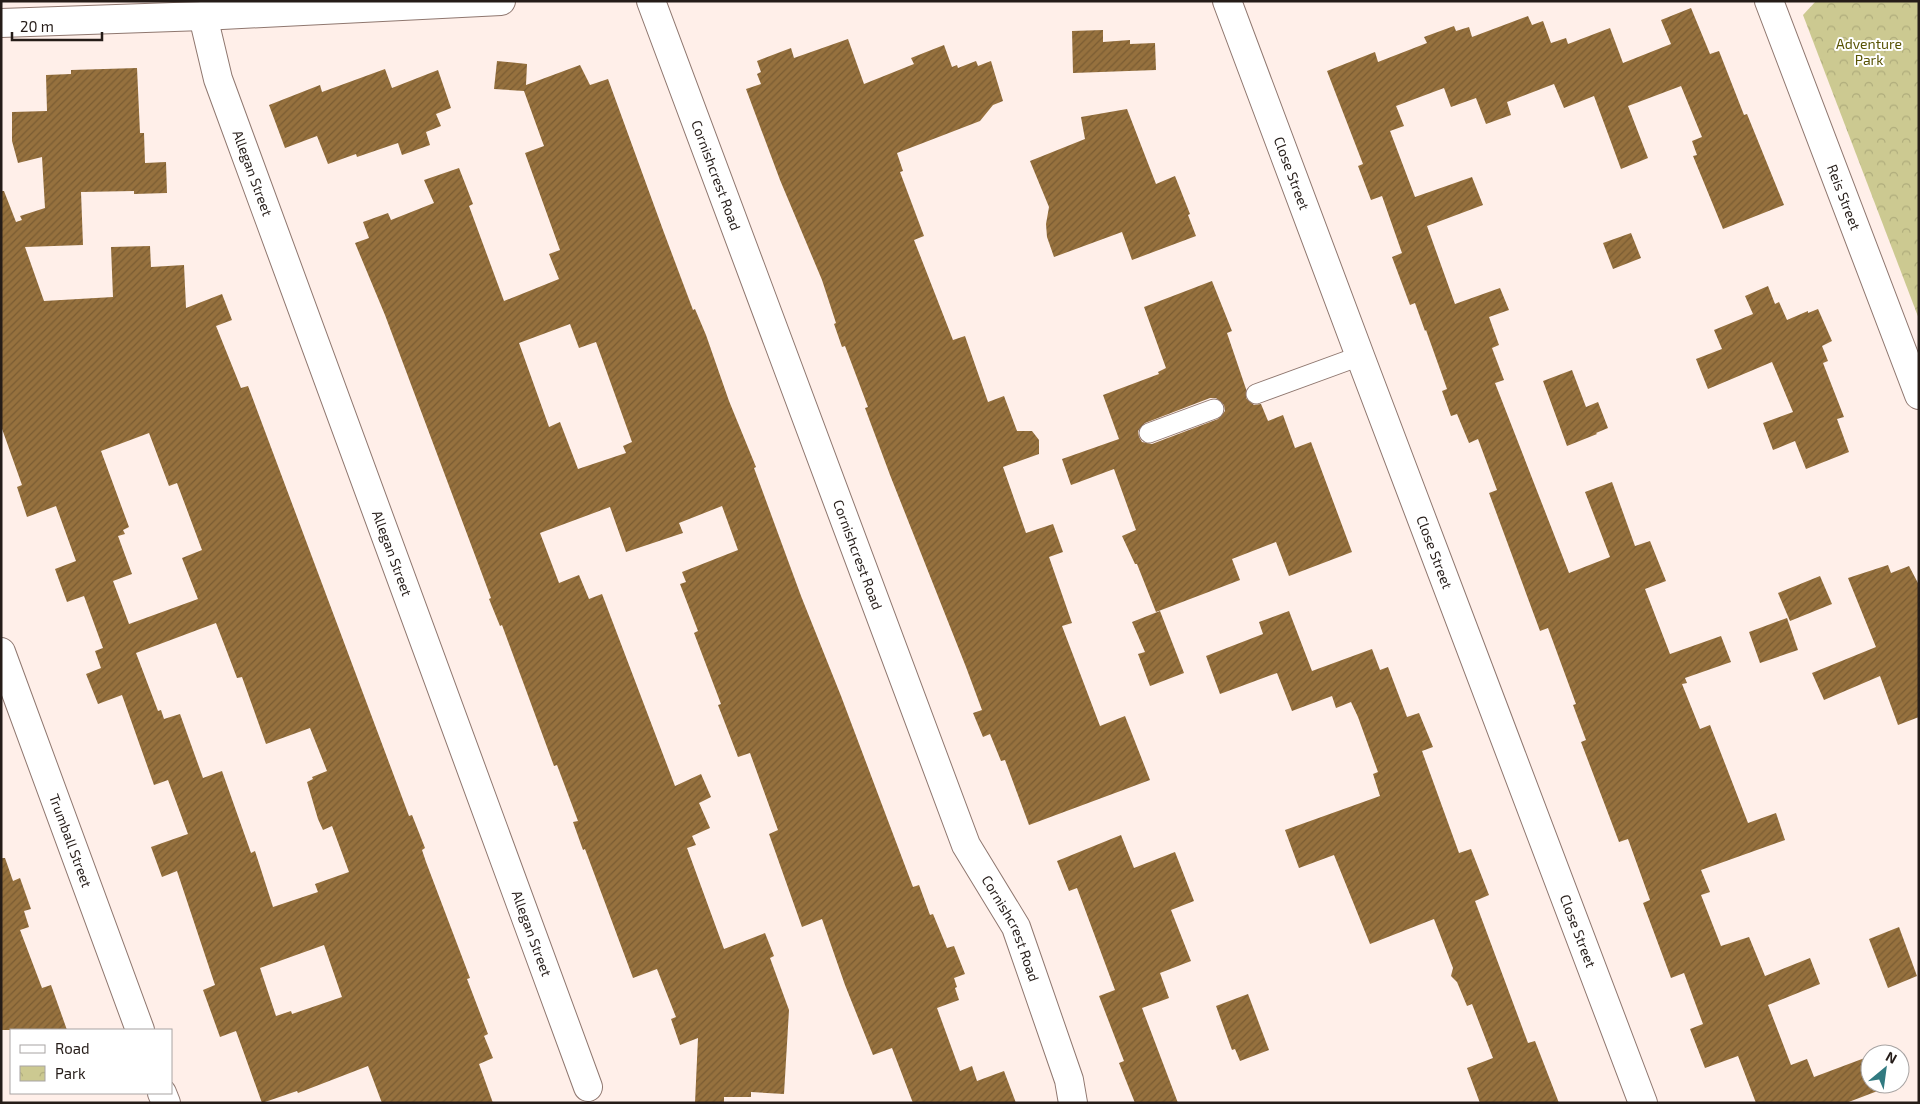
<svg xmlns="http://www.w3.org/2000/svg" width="1920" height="1104" font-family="'Exo 2',sans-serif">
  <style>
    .park { fill: url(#park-crowns) }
    .building { fill: url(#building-hatch); fill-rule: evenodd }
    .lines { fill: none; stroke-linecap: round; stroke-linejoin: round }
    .lane-casing { stroke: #8f776f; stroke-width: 21 }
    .street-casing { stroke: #8f776f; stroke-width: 30 }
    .secondary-casing { stroke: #8f776f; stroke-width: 30 }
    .lane { stroke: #fff; stroke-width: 19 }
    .street { stroke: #fff; stroke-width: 28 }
    .secondary { stroke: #fff; stroke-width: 28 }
    .labels { text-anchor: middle; stroke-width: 4; stroke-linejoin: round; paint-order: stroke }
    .park-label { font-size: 14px; fill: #585304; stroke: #fff }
    .street-label { font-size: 14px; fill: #251c18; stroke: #fff }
  </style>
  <defs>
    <pattern id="park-crowns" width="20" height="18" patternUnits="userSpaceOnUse" patternTransform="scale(1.25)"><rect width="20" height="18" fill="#ccc991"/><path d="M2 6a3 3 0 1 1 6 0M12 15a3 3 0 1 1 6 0" fill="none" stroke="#afac7c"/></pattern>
    <pattern id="building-hatch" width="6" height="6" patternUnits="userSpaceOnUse" patternTransform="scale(1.25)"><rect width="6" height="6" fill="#96713e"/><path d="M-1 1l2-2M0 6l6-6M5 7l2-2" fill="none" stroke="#7a5c33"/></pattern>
  </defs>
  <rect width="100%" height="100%" fill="#ffefe9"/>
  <!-- park -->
  <path class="park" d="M1816,1H1919V319L1803,15Z"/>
  <!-- building -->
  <g class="building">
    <path d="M1691,8L1710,54L1719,51L1744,115L1747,114L1784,205L1723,229L1693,156L1697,155L1692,141L1702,137L1681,86L1628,106L1648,158L1621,169L1594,96L1564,108L1554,84L1507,102L1511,115L1486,124L1476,98L1451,107L1444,88L1396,106L1404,126L1390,131L1415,197L1472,177L1483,205L1427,226L1455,304L1500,288L1509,310L1489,317L1499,345L1492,348L1504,380L1495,383L1569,573L1610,557L1585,492L1612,482L1635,546L1650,541L1666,581L1645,589L1670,654L1721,636L1731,662L1685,678L1687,683L1682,684L1700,729L1710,725L1748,823L1776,813L1785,840L1701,870L1710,892L1701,895L1721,946L1749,937L1765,976L1810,958L1820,984L1768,1005L1791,1065L1807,1059L1814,1077L1870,1056V1084H1896L1846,1103H1756L1738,1056L1705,1068L1690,1029L1703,1024L1684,973L1671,978L1643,903L1650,900L1628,839L1619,842L1581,742L1586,740L1573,705L1576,704L1548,628L1540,631L1489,493L1497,490L1478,439L1469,443L1457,414L1451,416L1442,391L1447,389L1426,330L1425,331L1415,303L1410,305L1392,257L1402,253L1382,196L1371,200L1358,166L1363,164L1327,71L1375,52L1378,62L1427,43L1424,37L1454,26L1456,31L1469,27L1472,37L1528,16L1532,25L1543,21L1551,43L1566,38L1568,44L1610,28L1623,63L1671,44L1661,20Z"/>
    <path d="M1103,30V42L1130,40V44L1155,43L1156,70L1073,73L1072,31Z"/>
    <path d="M848,39L864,84L914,64L911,58L944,45L952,67L957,65L958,68L976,61L978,66L991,61L1003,101L993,105L980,121L897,153L903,171L900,172L924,236L914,240L953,340L965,336L988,402L1004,396L1017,431H1032L1039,440V454L1003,467L1026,533L1053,524L1063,552L1049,557L1072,623L1062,626L1100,726L1125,716L1150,780L1029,825L1005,760L1001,761L990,734L983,737L973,713L982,710L966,667L890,475L865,408L868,407L845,346L842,347L834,324L836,323L822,280L780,180L746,89L761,84L757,74L761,72L757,61L791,48L794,58Z"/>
    <path d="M497,61L527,64L526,85L580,65L590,85L608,79L663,230L693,310L695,309L706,335L729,401L756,467L754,468L801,596L841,696L913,887L919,885L930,915L933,914L947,948L954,946L965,974L954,978L957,987L955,988L959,1000L937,1008L960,1071L972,1066L977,1081L1004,1071L1016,1103H913L892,1048L873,1055L845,985L822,919L802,927L769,834L778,830L750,753L738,757L718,705L721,704L694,633L698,631L680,584L686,582L682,572L738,550L722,506L679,523L683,533L626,552L610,507L540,533L559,583L579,575L589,599L602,594L675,786L701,774L711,797L699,803L710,828L692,836L696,845L687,848L724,949L765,933L774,956L770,958L789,1010L784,1094L751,1092V1097H724V1103H695L698,1038L680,1045L671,1019L676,1017L657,969L633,978L585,849L583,850L573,822L578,821L557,765L554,766L502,625L500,626L489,599L491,598L385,315L355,243L369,238L363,222L388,213L391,220L434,203L424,180L459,168L473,204L469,206L504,301L559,279L549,254L560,250L525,153L544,146L524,91L494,89ZM570,324L579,348L596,342L632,442L623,446L626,453L578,469L560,422L549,427L519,343Z"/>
    <path d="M137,68L140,133H144L145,163L166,162L167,193L134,194V191L81,192L83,245L25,247L44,301L113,297L111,247L150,246L151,267L184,265L186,308L222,294L232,320L216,326L241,388L248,386L409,816L412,815L425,848L422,850L426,862L470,978L467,979L488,1034L484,1036L493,1058L479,1064L493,1103H382L368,1066L298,1093L297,1091L262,1103L236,1031L220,1037L203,990L215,985L177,871L162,877L151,847L188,834L168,780L154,785L122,695L98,704L86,674L101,668L95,651L103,648L84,596L67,602L55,569L76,561L56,506L27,517L17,487L22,485L1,426V191H4L16,222L22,220L20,216L45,208L42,157L18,163L12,141V112L47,111L46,75L71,74V70ZM149,433L169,486L177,483L202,550L182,558L198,599L129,624L113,581L132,574L118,536L125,534L123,530L129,527L101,451ZM216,623L237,678L242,677L266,744L310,728L327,771L312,777L313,779L307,782L318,819L323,830L332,826L349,872L315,884L318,892L273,907L255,851L251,853L222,771L203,778L180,714L164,719L161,710L158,711L136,653ZM324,945L342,997L292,1014L291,1011L276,1016L260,968Z"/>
    <path d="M385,69L392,88L438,70L451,108L436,114L441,126L426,132L430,145L402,155L398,143L357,157L356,154L328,164L317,136L285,148L269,105L320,85L322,92Z"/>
    <path d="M1127,109L1156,184L1175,176L1190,214L1188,215L1196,236L1132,260L1122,232L1054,257L1047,237L1046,224L1049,207L1030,161L1085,139L1081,117Z"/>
    <path d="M1631,233L1641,258L1613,269L1603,243Z"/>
    <path d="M1212,281L1232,331L1227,333L1246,389V398L1254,405L1261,404L1268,421L1283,415L1295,448L1311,442L1352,552L1289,576L1276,542L1232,559L1240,580L1156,612L1137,564H1135L1122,536L1136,530L1114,469L1071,485L1062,459L1119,439L1103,395L1159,374L1158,372L1166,368L1144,307ZM1210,398H1216L1224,405L1225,411L1218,419L1152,444L1142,442L1139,437L1138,431L1145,423Z"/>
    <path d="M1768,286L1775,304L1779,302L1787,320L1808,311V313L1818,309L1832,341L1822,346L1828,361L1823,363L1844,417L1837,419L1849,452L1806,469L1795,441L1773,450L1763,423L1793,412L1772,362L1708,389L1696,359L1722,349L1714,330L1753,314L1745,296Z"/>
    <path d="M1572,370L1586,407L1598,402L1608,428L1596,433L1597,434L1567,446L1543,381Z"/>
    <path d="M1888,565L1891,573L1909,566L1919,585V717L1898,725L1880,676L1824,700L1812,673L1876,647L1848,578Z"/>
    <path d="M1820,576L1832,604L1790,621L1778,593Z"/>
    <path d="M1160,611L1184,673L1150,686L1138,654L1145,652L1132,622Z"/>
    <path d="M1289,611L1312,671L1372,649L1380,670L1388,667L1407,717L1419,713L1433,747L1422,751L1459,853L1471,849L1489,895L1475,901L1528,1043L1535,1041L1559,1103H1480L1467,1068L1493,1058L1472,1004L1467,1006L1457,982L1451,976L1453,968L1434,919L1370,944L1334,855L1299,868L1285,830L1380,796L1373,774L1378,772L1358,717L1351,702L1336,708L1332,696L1292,711L1277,673L1220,694L1206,656L1263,634L1259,622Z"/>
    <path d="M1787,618L1798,650L1760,663L1749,632Z"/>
    <path d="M1121,835L1134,868L1175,852L1194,901L1171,910L1191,961L1160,973L1169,998L1142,1008L1178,1103H1135L1119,1063L1124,1061L1099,996L1115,990L1077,888L1069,891L1057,861Z"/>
    <path d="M1,858H5L13,881L20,878L31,909L24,911L29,927L20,930L42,988L51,985L67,1030H1Z"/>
    <path d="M1899,927L1917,976L1888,988L1869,939Z"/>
    <path d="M1248,994L1269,1050L1240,1061L1235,1049L1232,1050L1216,1006Z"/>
  </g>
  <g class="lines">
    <defs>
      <g id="lane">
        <path d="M1256,394L1360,356"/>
        <path d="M1149,433L1214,409"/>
      </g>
      <g id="street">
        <path id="s1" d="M651,1L966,845L1016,927L1069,1080L1073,1103"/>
        <path id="s2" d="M1227,1L1360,356L1643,1103"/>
        <path id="s3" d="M1769,1L1919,395"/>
        <path id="s4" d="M203,16L218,79L588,1087"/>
        <path id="s5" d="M1,652L140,1030"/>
        <path d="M162,1093L166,1103"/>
      </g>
      <path id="secondary" d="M1,23L203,16L501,1"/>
    </defs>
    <!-- lane casing -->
    <use href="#lane" class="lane-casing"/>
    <!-- street casing -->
    <use href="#street" class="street-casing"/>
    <!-- secondary casing -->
    <use href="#secondary" class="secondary-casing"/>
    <!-- lane -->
    <use href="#lane" class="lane"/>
    <!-- street -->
    <use href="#street" class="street"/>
    <!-- secondary -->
    <use href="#secondary" class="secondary"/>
  </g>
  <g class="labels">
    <!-- park labels -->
    <g class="park-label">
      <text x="1869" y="49">Adventure<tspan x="1869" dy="16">Park</tspan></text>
    </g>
    <!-- street labels -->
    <g class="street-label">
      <text dy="5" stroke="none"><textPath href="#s4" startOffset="165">Allegan Street</textPath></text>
      <text dy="5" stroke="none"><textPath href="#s2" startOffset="184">Close Street</textPath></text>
      <text dy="5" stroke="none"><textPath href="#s1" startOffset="186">Cornishcrest Road</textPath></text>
      <text dy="5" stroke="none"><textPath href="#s3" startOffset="210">Reis Street</textPath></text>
      <text dy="5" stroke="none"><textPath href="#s2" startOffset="589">Close Street</textPath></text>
      <text dy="5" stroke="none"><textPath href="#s4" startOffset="570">Allegan Street</textPath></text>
      <text dy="5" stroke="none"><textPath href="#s1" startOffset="591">Cornishcrest Road</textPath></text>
      <text dy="5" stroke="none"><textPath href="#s5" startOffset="201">Trumball Street</textPath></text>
      <text dy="5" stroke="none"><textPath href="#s1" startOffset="996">Cornishcrest Road</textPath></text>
      <text dy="5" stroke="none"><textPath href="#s2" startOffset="994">Close Street</textPath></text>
      <text dy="5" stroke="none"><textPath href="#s4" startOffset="975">Allegan Street</textPath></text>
    </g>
  </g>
  <!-- border -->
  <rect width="1920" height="1104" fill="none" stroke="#251c18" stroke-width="5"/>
  <!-- legend -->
  <rect x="10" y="1029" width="162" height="65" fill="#ffffff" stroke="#a8a4a3"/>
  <rect x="20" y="1045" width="25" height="8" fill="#ffffff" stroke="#a8a4a3"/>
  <text x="55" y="1054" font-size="15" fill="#251c18">Road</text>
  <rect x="20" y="1066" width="25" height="15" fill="url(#park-crowns)" stroke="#a8a4a3"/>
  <text x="55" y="1079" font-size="15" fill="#251c18">Park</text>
  <!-- north arrow -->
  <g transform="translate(1885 1069) rotate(29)"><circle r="24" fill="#ffffff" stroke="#a8a4a3"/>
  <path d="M0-4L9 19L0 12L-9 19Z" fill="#317a80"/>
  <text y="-8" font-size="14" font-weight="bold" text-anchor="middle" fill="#251c18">N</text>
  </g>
  <!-- scale -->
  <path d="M12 32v8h90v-8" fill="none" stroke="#251c18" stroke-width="2.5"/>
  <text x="20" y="32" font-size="15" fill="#251c18" stroke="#ffffff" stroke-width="4" paint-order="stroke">20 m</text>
</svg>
